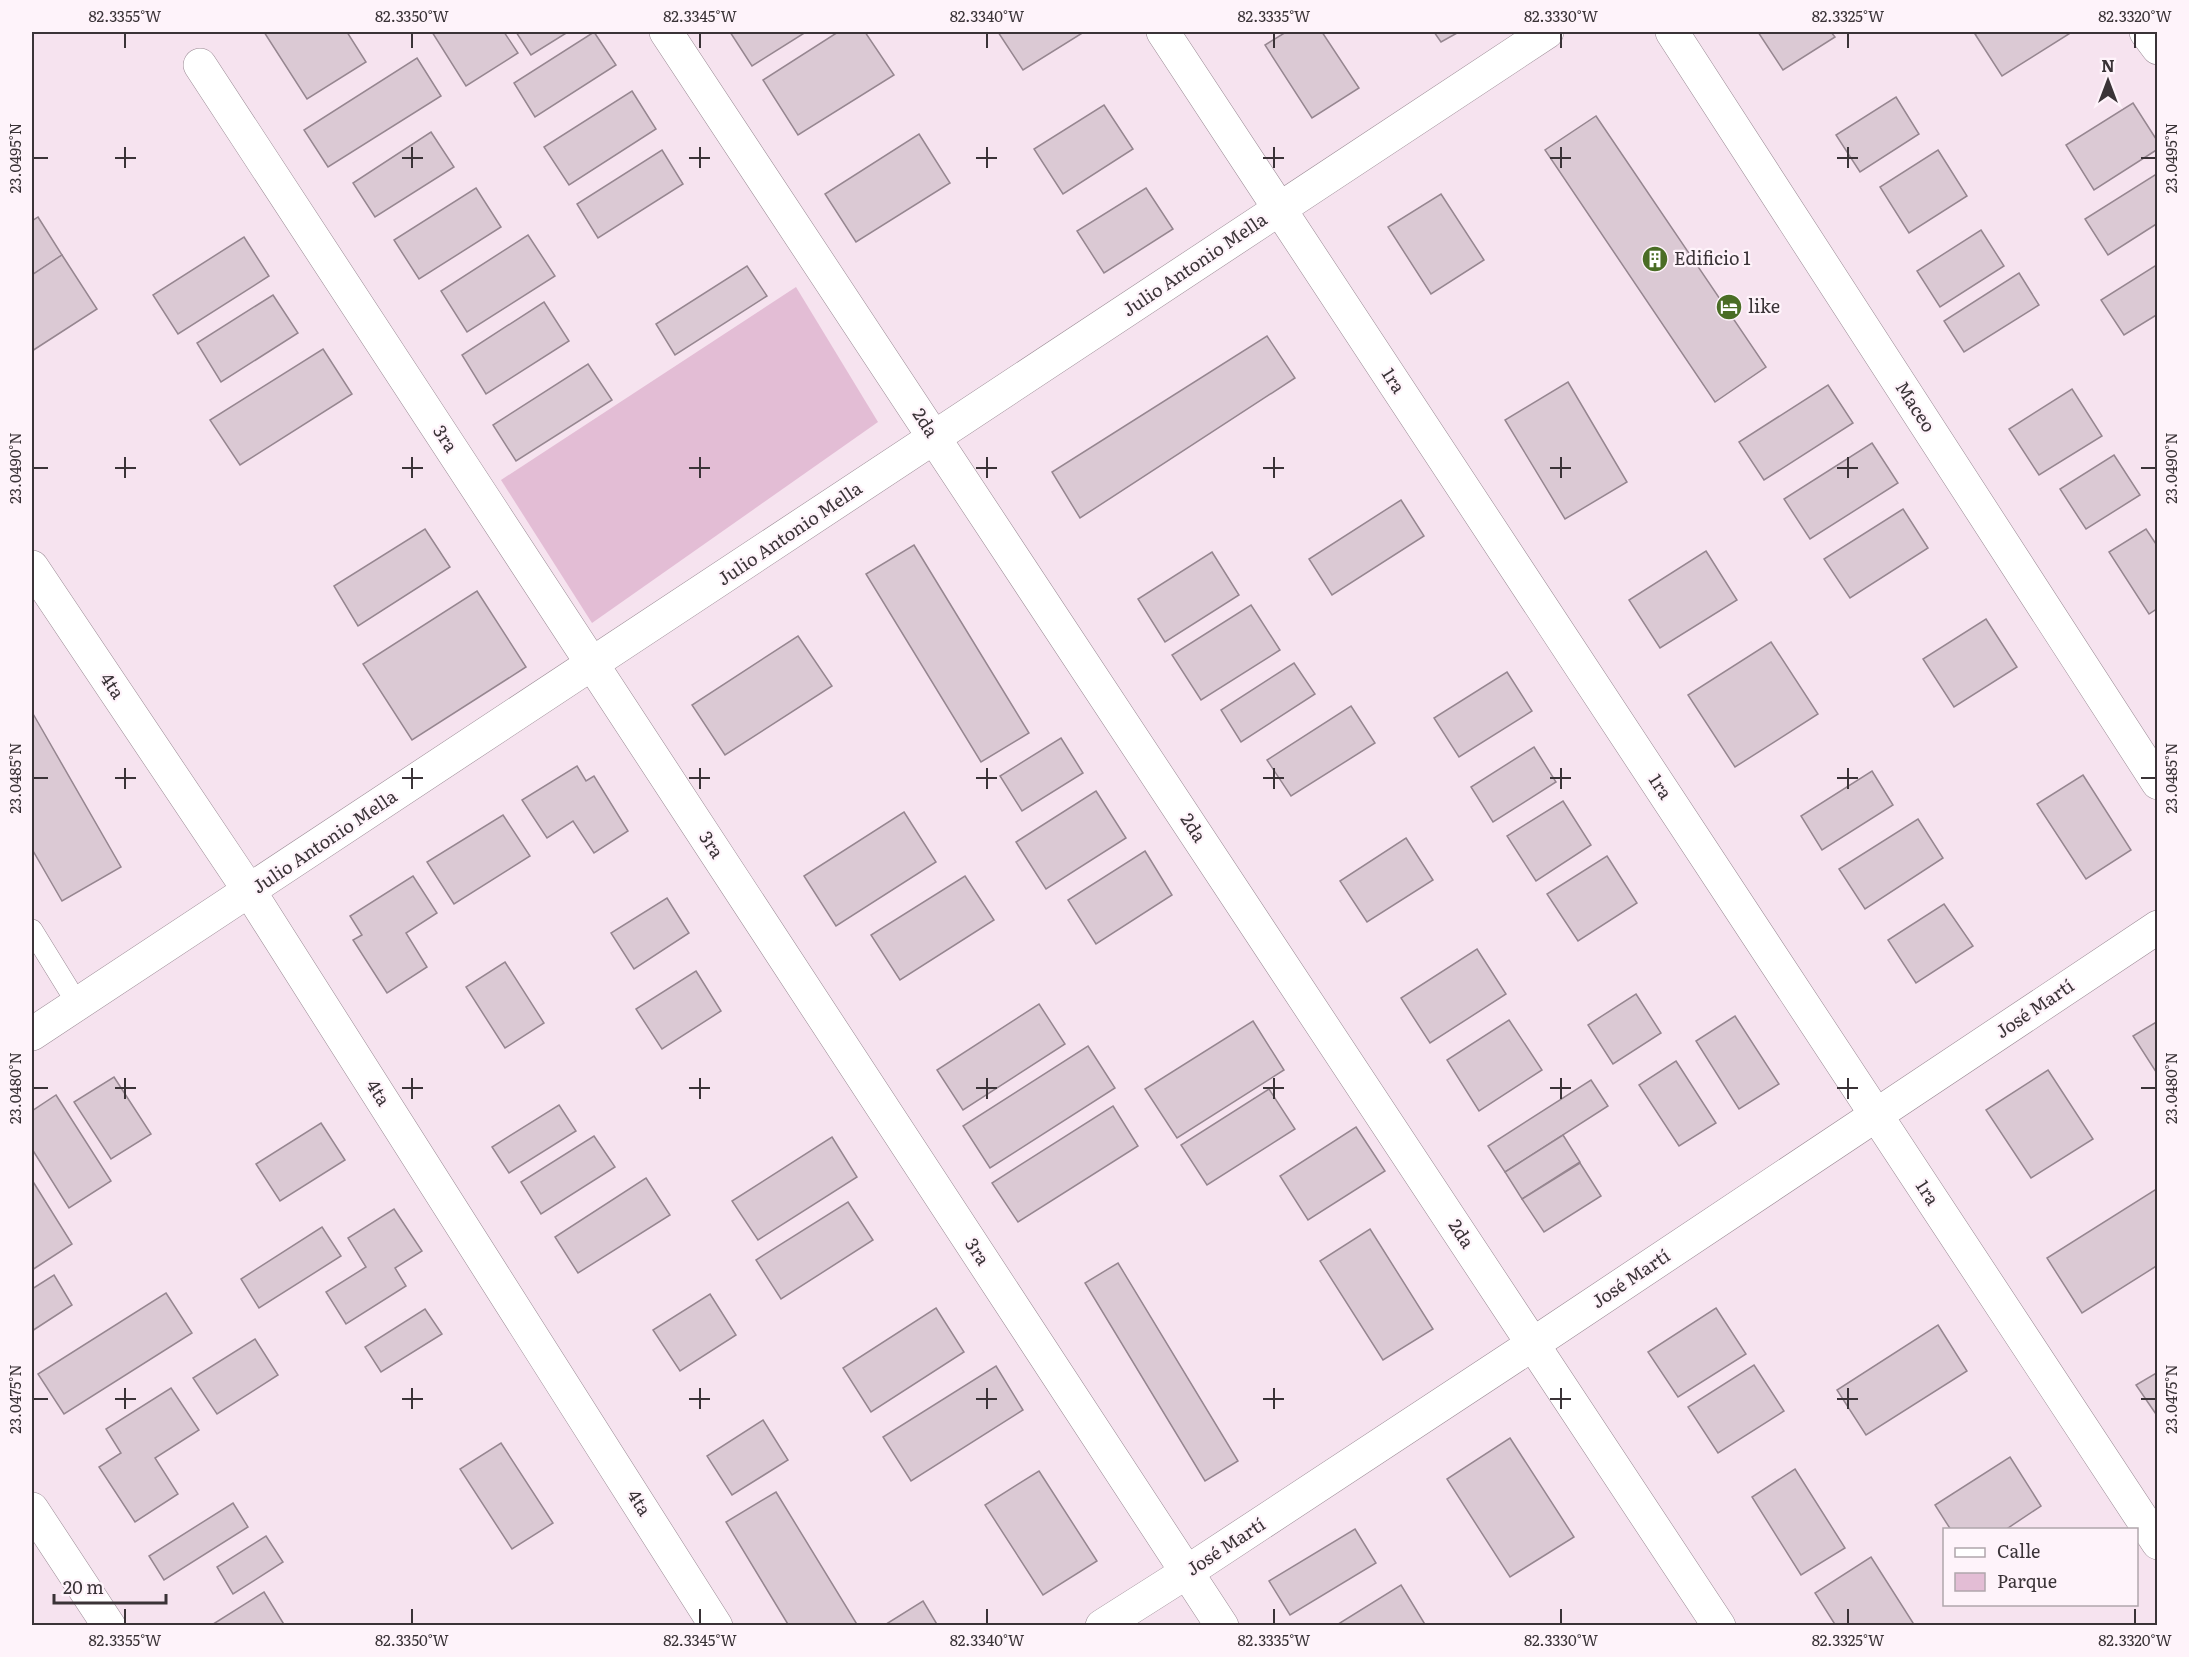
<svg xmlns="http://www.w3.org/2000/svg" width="2189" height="1657" font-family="Literata,serif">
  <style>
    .green { fill: #e3bdd5 }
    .building { fill: #dbc9d4; stroke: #968690; stroke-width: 1.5 }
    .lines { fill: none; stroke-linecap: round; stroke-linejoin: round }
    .service-casing { stroke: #9a8a94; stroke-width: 22 }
    .minor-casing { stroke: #9a8a94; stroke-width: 34 }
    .service { stroke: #fff; stroke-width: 21 }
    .minor { stroke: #fff; stroke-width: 33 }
    .ticks { fill: none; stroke: #3a3337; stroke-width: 2 }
    .labels { text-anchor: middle; stroke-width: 4.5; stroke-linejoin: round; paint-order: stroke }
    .poi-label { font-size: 18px; fill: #3a3337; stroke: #fef3fa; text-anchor: start }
    .street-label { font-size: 18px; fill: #3a3337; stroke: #fef3fa }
    .neatline { fill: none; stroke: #3a3337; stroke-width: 2 }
    .ticks-label { font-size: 15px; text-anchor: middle; fill: #3a3337 }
  </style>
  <rect width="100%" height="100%" fill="#f6e3ef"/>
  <!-- green -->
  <path class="green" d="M796,287L878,422L592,623L501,480Z"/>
  <!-- building -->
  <g class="building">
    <path d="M264,32H347L366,62L307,99Z"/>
    <path d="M432,32H504L518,53L466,86Z"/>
    <path d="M516,32H568L531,55Z"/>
    <path d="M594,32L616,65L535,117L514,83Z"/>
    <path d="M730,32H806L752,66Z"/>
    <path d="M838,32H865L894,75L798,135L763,80Z"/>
    <path d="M998,32H1084L1023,70Z"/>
    <path d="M1286,32H1322L1359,88L1312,118L1265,45Z"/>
    <path d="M1434,32H1459L1441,42Z"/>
    <path d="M1758,32H1831L1835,37L1783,70Z"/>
    <path d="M1980,32H2072L2002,76L1975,34Z"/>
    <path d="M417,58L441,96L328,167L304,130Z"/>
    <path d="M632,91L656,129L569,185L544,147Z"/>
    <path d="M1896,97L1919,134L1860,172L1836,135Z"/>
    <path d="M2133,103L2158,142V149L2094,190L2066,145Z"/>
    <path d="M1104,105L1133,149L1063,194L1034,149Z"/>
    <path d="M1596,116L1766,367L1715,402L1545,150Z"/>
    <path d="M431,132L454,167L375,217L353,183Z"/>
    <path d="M919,134L950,183L856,242L825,194Z"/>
    <path d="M662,150L683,184L598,238L577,204Z"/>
    <path d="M1938,150L1967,196L1909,233L1880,187Z"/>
    <path d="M2158,173V223L2108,255L2085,219Z"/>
    <path d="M476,188L501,227L419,279L394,240Z"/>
    <path d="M1146,188L1173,229L1104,273L1077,231Z"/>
    <path d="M1441,194L1484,260L1431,294L1388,227Z"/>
    <path d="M38,217L62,255L32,275V221Z"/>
    <path d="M1981,230L2004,266L1940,307L1917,271Z"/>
    <path d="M528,235L555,276L467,332L441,291Z"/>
    <path d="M244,237L269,276L178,334L153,295Z"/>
    <path d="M62,255L97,309L32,351V275Z"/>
    <path d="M2158,264V314L2124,335L2101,300Z"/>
    <path d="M747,266L767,296L675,355L656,324Z"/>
    <path d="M2019,273L2039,305L1964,352L1944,321Z"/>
    <path d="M273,295L298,333L221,382L197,343Z"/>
    <path d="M544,302L569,341L486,394L462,355Z"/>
    <path d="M1267,336L1295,378L1080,518L1052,472Z"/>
    <path d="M323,349L352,394L240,465L210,420Z"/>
    <path d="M588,364L612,400L516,461L493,425Z"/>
    <path d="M1568,382L1627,482L1565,519L1505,420Z"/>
    <path d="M1828,385L1853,423L1764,480L1739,442Z"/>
    <path d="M2072,389L2102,436L2039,475L2009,429Z"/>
    <path d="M1872,443L1898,483L1810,539L1784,499Z"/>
    <path d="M2114,455L2140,495L2086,529L2060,489Z"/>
    <path d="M1401,500L1424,536L1332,595L1309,559Z"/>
    <path d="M1903,509L1928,548L1850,598L1824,559Z"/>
    <path d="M425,529L450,567L358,626L334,586Z"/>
    <path d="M2146,529L2158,547V608L2149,614L2109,552Z"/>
    <path d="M914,545L1029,733L981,762L866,574Z"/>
    <path d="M1706,551L1737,600L1660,648L1629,600Z"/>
    <path d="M1212,552L1239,595L1165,642L1138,599Z"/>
    <path d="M477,591L526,667L412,740L363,664Z"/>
    <path d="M1251,605L1280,650L1201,700L1172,655Z"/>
    <path d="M1986,619L2017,667L1954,707L1923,659Z"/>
    <path d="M798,636L832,686L725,755L692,705Z"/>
    <path d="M1771,642L1818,714L1735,767L1688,695Z"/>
    <path d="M1294,663L1315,694L1241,742L1221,710Z"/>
    <path d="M1507,672L1532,711L1459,757L1434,718Z"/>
    <path d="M1351,706L1375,743L1291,796L1267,760Z"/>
    <path d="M32,712L121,867L62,901L32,849Z"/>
    <path d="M1061,738L1083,773L1022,811L1000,776Z"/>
    <path d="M1534,747L1556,782L1493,822L1471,787Z"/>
    <path d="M577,766L586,781L594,776L628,831L594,853L573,821L547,838L522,800Z"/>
    <path d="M1872,771L1893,805L1822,850L1801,816Z"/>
    <path d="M2083,775L2131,850L2086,879L2037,804Z"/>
    <path d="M1096,791L1126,838L1046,889L1016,842Z"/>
    <path d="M1563,801L1591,845L1536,881L1507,836Z"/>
    <path d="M904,812L936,862L836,926L804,876Z"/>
    <path d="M503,815L530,856L454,904L427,862Z"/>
    <path d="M1918,819L1943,858L1865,909L1839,869Z"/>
    <path d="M1406,838L1433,880L1367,922L1340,881Z"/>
    <path d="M1145,851L1172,895L1096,944L1068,900Z"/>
    <path d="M1607,856L1637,903L1578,941L1547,894Z"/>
    <path d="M413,876L437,913L406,933L427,967L387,993L353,940L362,935L350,916Z"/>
    <path d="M965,876L994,920L900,980L871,935Z"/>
    <path d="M667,898L689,933L634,969L611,933Z"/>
    <path d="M1944,904L1973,946L1916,983L1888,940Z"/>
    <path d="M1477,949L1506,994L1430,1043L1401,998Z"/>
    <path d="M505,962L544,1023L505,1048L466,987Z"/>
    <path d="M696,971L721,1011L662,1049L636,1009Z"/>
    <path d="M1636,994L1661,1033L1613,1064L1588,1025Z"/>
    <path d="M1039,1004L1065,1044L963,1110L937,1070Z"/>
    <path d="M1735,1016L1779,1084L1739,1109L1696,1041Z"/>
    <path d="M1509,1020L1542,1070L1479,1111L1447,1060Z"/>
    <path d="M1253,1021L1284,1070L1177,1138L1145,1089Z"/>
    <path d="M2158,1021V1075L2133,1036Z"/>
    <path d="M1088,1046L1115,1088L990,1168L963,1126Z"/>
    <path d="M1676,1061L1716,1123L1679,1146L1639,1085Z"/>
    <path d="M2048,1070L2093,1139L2031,1178L1986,1110Z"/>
    <path d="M114,1077L151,1134L111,1159L74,1102Z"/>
    <path d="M1591,1080L1608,1106L1505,1172L1488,1146Z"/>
    <path d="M1269,1089L1295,1129L1207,1185L1181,1145Z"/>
    <path d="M56,1095L111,1181L69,1208L32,1149V1111Z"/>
    <path d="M559,1105L576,1131L509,1173L492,1147Z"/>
    <path d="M1113,1106L1138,1146L1018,1222L992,1183Z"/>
    <path d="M321,1123L345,1160L280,1201L256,1164Z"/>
    <path d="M1356,1127L1385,1171L1308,1220L1280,1176Z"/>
    <path d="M1563,1135L1580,1162L1522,1199L1505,1172Z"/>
    <path d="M594,1136L615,1167L541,1214L521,1182Z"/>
    <path d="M832,1137L857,1177L758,1240L732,1201Z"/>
    <path d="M1580,1163L1601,1196L1544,1232L1522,1199Z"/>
    <path d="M646,1178L670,1215L578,1273L555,1237Z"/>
    <path d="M32,1180L72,1244L32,1270Z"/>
    <path d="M2158,1188V1265L2082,1313L2047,1258Z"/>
    <path d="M848,1202L873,1240L781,1299L756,1260Z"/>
    <path d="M394,1209L422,1251L395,1268L406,1286L346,1324L326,1292L366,1267L348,1238Z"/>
    <path d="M322,1227L341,1256L259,1308L241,1279Z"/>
    <path d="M1370,1229L1433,1329L1383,1360L1320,1261Z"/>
    <path d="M1118,1263L1238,1461L1205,1481L1085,1283Z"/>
    <path d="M54,1275L72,1305L32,1331V1289Z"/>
    <path d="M166,1293L192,1333L64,1414L38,1374Z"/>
    <path d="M710,1294L736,1335L680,1371L653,1330Z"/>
    <path d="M936,1308L964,1352L871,1412L843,1368Z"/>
    <path d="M1716,1308L1746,1354L1678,1397L1648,1352Z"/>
    <path d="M425,1309L442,1334L381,1372L365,1347Z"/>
    <path d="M1938,1325L1967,1371L1866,1435L1837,1390Z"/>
    <path d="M255,1339L278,1375L217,1414L193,1378Z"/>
    <path d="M1754,1365L1784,1411L1718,1453L1688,1407Z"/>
    <path d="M996,1366L1023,1410L911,1481L883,1437Z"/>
    <path d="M2158,1372V1417L2136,1385Z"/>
    <path d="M171,1388L199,1430L155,1458L178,1494L135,1522L99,1467L121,1453L106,1429Z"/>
    <path d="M763,1420L788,1460L732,1495L707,1456Z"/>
    <path d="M1510,1438L1574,1537L1510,1577L1447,1479Z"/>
    <path d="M501,1443L553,1523L512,1549L460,1469Z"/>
    <path d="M2010,1457L2041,1506L2005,1530H1951L1935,1505Z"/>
    <path d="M1795,1469L1845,1548L1801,1575L1752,1497Z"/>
    <path d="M1039,1471L1097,1561L1043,1595L985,1505Z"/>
    <path d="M776,1492L858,1626H789L726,1522Z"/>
    <path d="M233,1503L248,1527L164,1580L149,1556Z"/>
    <path d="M1355,1529L1376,1563L1290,1615L1269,1581Z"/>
    <path d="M266,1536L283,1562L233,1594L217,1567Z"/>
    <path d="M1871,1557L1915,1626H1836L1815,1593Z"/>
    <path d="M1401,1585L1426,1626H1335Z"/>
    <path d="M264,1592L285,1626H210Z"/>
    <path d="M923,1601L938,1626H883Z"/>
  </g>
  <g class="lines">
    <defs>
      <path id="service" d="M32,930L77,1003"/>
      <g id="minor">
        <path d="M666,32L1719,1626"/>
        <path d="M1163,32L2158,1543"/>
        <path d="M1672,32L2158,783"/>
        <path d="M2146,32L2158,48"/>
        <path d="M200,65L1222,1626"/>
        <path d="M32,567L250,892L716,1626"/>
        <path d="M32,1034L1547,32"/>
        <path d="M32,1509L109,1626"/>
        <path d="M1102,1626L1187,1572L1533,1344L2158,927"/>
      </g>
    </defs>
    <!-- service casing -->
    <use href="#service" class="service-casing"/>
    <!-- minor casing -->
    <use href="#minor" class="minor-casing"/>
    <!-- service -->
    <use href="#service" class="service"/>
    <!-- minor -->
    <use href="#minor" class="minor"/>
  </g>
  <!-- ticks -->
  <path class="ticks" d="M125,33V48M412,33V48M700,33V48M987,33V48M1274,33V48M1561,33V48M1848,33V48M2135,33V48M125,147V168M412,147V168M700,147V168M987,147V168M1274,147V168M1561,147V168M1848,147V168M33,158H48M115,158H136M402,158H423M689,158H710M976,158H997M1263,158H1284M1550,158H1571M1837,158H1858M2141,158H2156M125,457V478M412,457V478M700,457V478M987,457V478M1274,457V478M1561,457V478M1848,457V478M33,468H48M115,468H136M402,468H423M689,468H710M976,468H997M1263,468H1284M1550,468H1571M1837,468H1858M2141,468H2156M125,768V789M412,768V789M700,768V789M987,768V789M1274,768V789M1561,768V789M1848,768V789M33,778H48M115,778H136M402,778H423M689,778H710M976,778H997M1263,778H1284M1550,778H1571M1837,778H1858M2141,778H2156M125,1078V1099M412,1078V1099M700,1078V1099M987,1078V1099M1274,1078V1099M1561,1078V1099M1848,1078V1099M33,1088H48M115,1088H136M402,1088H423M689,1088H710M976,1088H997M1263,1088H1284M1550,1088H1571M1837,1088H1858M2141,1088H2156M125,1388V1409M412,1388V1409M700,1388V1409M987,1388V1409M1274,1388V1409M1561,1388V1409M1848,1388V1409M33,1399H48M115,1399H136M402,1399H423M689,1399H710M976,1399H997M1263,1399H1284M1550,1399H1571M1837,1399H1858M2141,1399H2156M125,1609V1624M412,1609V1624M700,1609V1624M987,1609V1624M1274,1609V1624M1561,1609V1624M1848,1609V1624M2135,1609V1624"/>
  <!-- icons -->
  <defs>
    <symbol id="building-disc" viewBox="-11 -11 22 22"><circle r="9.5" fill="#4a6d25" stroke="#fef3fa"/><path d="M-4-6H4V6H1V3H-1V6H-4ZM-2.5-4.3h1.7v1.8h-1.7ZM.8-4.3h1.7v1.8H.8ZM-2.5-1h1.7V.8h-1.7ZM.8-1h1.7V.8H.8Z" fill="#fff"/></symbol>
    <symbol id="hotel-disc" viewBox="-11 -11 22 22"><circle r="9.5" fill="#4a6d25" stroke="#fef3fa"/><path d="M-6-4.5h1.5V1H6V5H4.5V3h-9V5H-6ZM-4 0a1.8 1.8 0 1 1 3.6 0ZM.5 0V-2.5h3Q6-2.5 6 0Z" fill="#fff"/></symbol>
  </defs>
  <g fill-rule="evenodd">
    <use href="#building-disc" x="1640" y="244" width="30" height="30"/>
    <use href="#hotel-disc" x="1714" y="292" width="30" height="30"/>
  </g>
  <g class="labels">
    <!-- poi labels -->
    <g class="poi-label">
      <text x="1674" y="265">Edificio 1</text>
      <text x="1748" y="313">like</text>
    </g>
    <!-- street labels -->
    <g class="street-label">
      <text transform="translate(1195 265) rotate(-34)" y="6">Julio Antonio Mella</text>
      <text transform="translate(1393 381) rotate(57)" y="6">1ra</text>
      <text transform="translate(1915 407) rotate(57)" y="6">Maceo</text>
      <text transform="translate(925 423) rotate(57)" y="6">2da</text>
      <text transform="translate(445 439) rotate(57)" y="6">3ra</text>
      <text transform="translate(790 534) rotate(-34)" y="6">Julio Antonio Mella</text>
      <text transform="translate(112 686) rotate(56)" y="6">4ta</text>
      <text transform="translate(1660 787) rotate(57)" y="6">1ra</text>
      <text transform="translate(1193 828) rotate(57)" y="6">2da</text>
      <text transform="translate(325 842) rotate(-34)" y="6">Julio Antonio Mella</text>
      <text transform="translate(711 845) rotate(57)" y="6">3ra</text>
      <text transform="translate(2035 1009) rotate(-34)" y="6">José Martí</text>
      <text transform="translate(378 1093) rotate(58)" y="6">4ta</text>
      <text transform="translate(1927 1193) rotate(57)" y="6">1ra</text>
      <text transform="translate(1461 1234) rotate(57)" y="6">2da</text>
      <text transform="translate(977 1252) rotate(57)" y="6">3ra</text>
      <text transform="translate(1631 1279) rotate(-34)" y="6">José Martí</text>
      <text transform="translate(639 1503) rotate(58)" y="6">4ta</text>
      <text transform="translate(1226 1547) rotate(-33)" y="6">José Martí</text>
    </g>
  </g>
  <!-- border -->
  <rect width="2189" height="1657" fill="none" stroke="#fef3fa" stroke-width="66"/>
  <!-- legend -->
  <rect x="1943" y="1528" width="195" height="78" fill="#fef3fa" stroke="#b0a6ac" stroke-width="1.5"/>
  <rect x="1955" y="1548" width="30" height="9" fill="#ffffff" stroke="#b0a6ac" stroke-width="1.5"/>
  <text x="1997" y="1558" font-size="18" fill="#3a3337">Calle</text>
  <rect x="1955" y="1573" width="30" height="18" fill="#e3bdd5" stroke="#b0a6ac" stroke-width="1.5"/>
  <text x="1997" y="1588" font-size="18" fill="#3a3337">Parque</text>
  <!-- north arrow -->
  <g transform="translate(2108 81)" stroke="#fef3fa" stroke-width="4.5" paint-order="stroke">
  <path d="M0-4.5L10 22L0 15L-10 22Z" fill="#3a3337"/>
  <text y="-9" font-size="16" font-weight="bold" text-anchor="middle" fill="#3a3337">N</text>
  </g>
  <!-- scale -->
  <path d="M54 1594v9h112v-9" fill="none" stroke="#3a3337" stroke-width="3"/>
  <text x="63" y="1594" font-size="18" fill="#3a3337" stroke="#fef3fa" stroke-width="4.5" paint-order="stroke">20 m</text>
  <rect x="33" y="33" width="2123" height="1591" class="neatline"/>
  <g class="ticks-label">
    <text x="125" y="22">82.3355°W</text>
    <text x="412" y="22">82.3350°W</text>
    <text x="700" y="22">82.3345°W</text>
    <text x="987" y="22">82.3340°W</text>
    <text x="1274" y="22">82.3335°W</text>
    <text x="1561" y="22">82.3330°W</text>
    <text x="1848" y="22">82.3325°W</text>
    <text x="2135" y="22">82.3320°W</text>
    <text transform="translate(16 158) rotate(-90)" y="5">23.0495°N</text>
    <text transform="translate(2172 158) rotate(-90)" y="5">23.0495°N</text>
    <text transform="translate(16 468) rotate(-90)" y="5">23.0490°N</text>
    <text transform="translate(2172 468) rotate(-90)" y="5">23.0490°N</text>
    <text transform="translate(16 778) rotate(-90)" y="5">23.0485°N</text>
    <text transform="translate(2172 778) rotate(-90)" y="5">23.0485°N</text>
    <text transform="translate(16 1088) rotate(-90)" y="5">23.0480°N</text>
    <text transform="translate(2172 1088) rotate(-90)" y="5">23.0480°N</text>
    <text transform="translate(16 1399) rotate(-90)" y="5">23.0475°N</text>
    <text transform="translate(2172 1399) rotate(-90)" y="5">23.0475°N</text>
    <text x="125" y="1646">82.3355°W</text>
    <text x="412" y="1646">82.3350°W</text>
    <text x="700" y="1646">82.3345°W</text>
    <text x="987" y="1646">82.3340°W</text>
    <text x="1274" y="1646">82.3335°W</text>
    <text x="1561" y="1646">82.3330°W</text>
    <text x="1848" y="1646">82.3325°W</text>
    <text x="2135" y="1646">82.3320°W</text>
  </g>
</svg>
